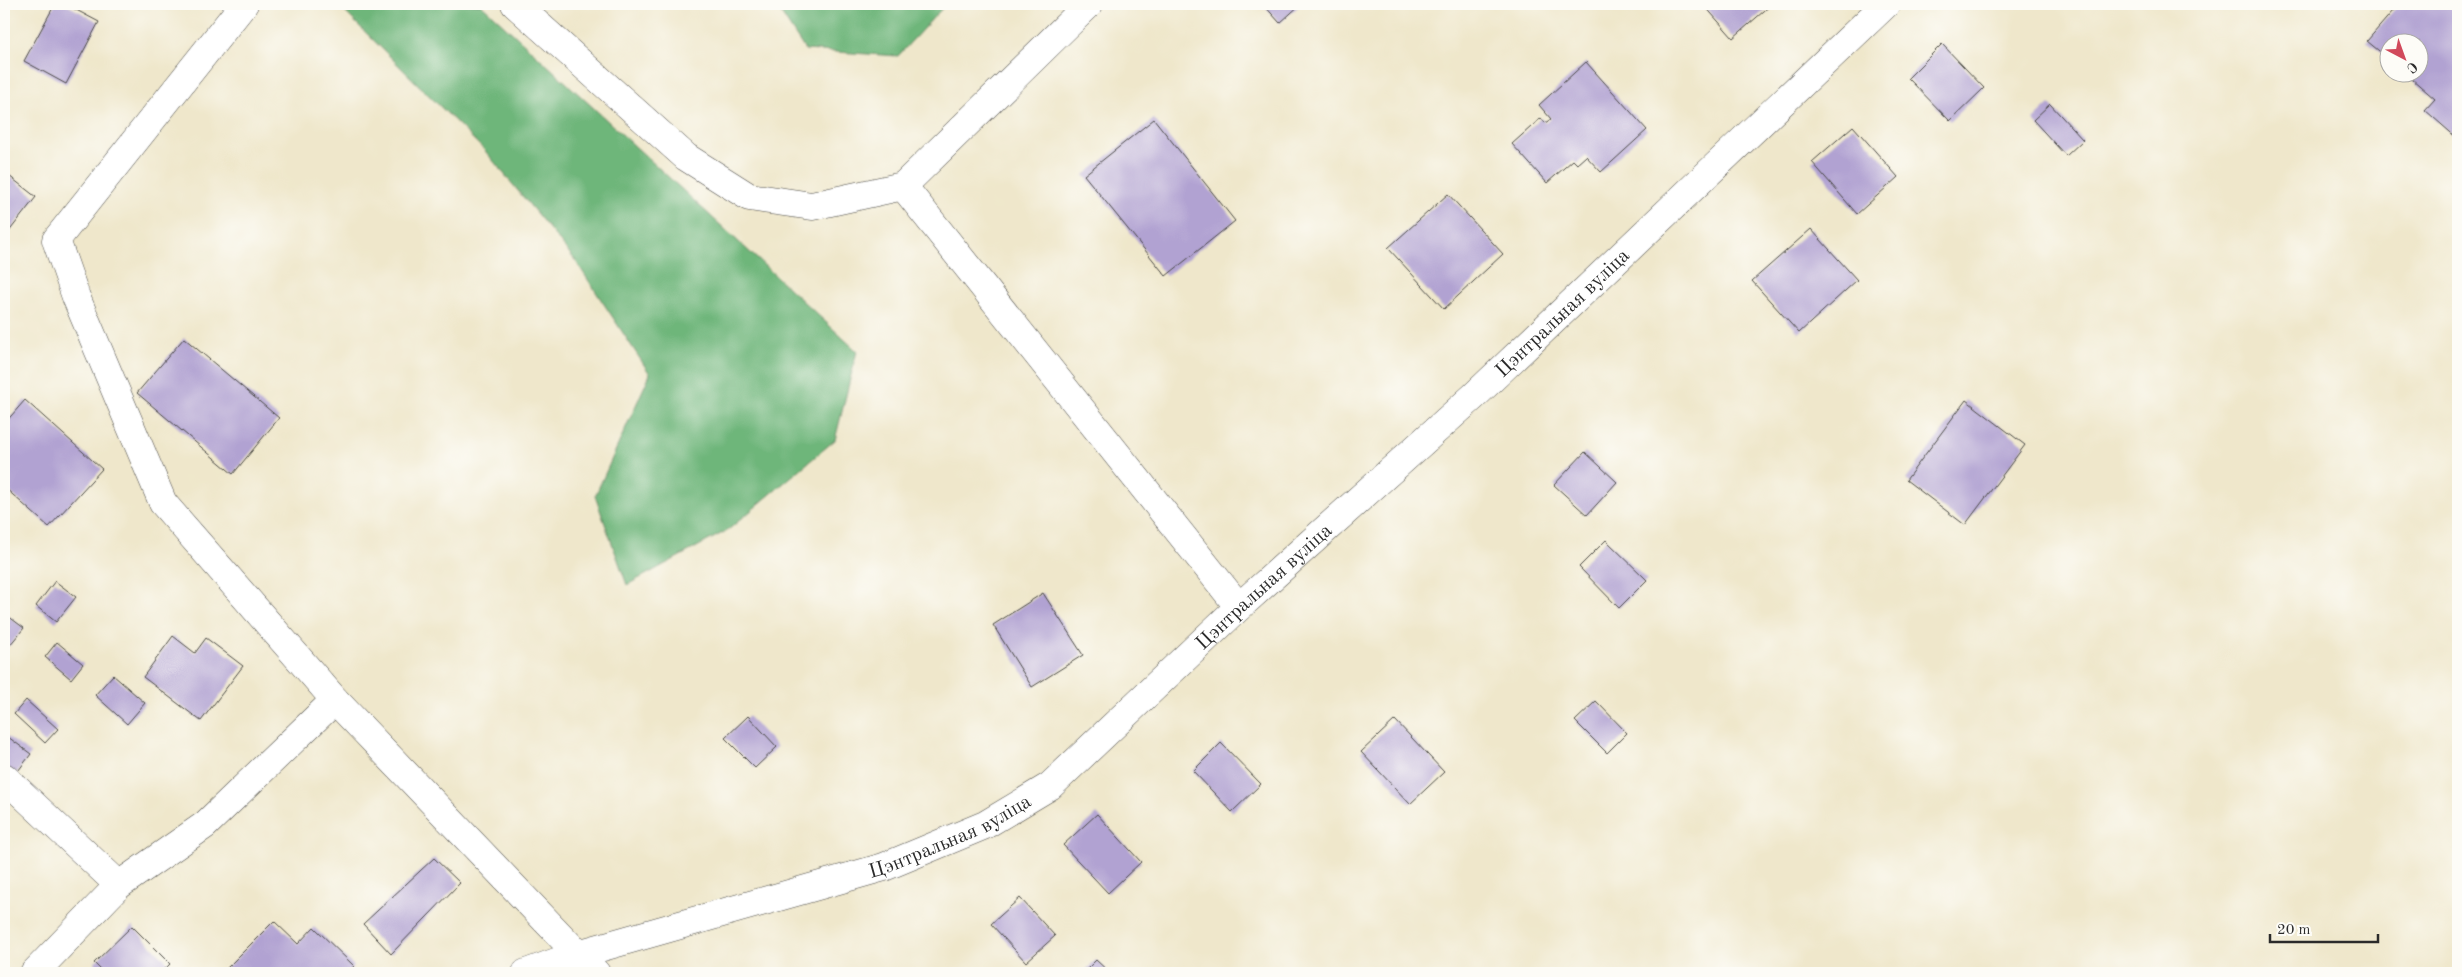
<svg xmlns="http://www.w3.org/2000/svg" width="2462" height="977" font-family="'Old Standard TT',serif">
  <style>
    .forest { fill: #6eb67a; stroke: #4c7052 }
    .building { fill: #b1a2d2 }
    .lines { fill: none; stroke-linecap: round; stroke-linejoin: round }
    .minor-casing { stroke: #484743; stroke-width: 29 }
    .minor { stroke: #fff; stroke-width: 28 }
    .labels { text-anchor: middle; stroke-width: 4; stroke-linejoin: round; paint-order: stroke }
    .street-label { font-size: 20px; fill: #2b2b2b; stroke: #fdfcf7 }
  </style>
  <rect width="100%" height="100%" fill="#fdfcf7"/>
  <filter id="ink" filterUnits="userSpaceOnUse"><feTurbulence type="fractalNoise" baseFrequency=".02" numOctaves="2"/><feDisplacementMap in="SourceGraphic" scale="10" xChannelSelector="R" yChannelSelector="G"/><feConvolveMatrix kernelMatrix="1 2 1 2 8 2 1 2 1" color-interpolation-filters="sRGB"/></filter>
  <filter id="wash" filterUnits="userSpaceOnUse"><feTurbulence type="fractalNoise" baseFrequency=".0096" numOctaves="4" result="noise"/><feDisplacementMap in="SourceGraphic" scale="20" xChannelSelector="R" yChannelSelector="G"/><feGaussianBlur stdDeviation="1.12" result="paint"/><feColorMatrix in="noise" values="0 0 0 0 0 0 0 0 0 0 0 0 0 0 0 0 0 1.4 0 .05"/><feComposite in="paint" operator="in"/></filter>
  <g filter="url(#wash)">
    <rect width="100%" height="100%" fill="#efe7cb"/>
    <!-- forest -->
    <g class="forest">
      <path d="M337,4H481L857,351L835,440L728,530L627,585L595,496L650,374L575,260L486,152Z"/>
      <path d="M775,4H946L898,56L805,50Z"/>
    </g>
    <g id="blocks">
      <!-- building -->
      <g class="building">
        <path d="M55,4H65L99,22L66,84L24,61Z"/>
        <path d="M1263,4H1301L1280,23Z"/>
        <path d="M1703,4H1772L1733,38Z"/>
        <path d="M2399,4H2448L2458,13V139L2425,110L2435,99L2404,72H2420V42H2390V60L2367,41Z"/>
        <path d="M1942,44L1984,88L1950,121L1908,78Z"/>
        <path d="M1586,62L1647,130L1601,172L1586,156L1577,164L1573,160L1547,183L1512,144L1541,118L1545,123L1551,119L1539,105Z"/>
        <path d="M2050,104L2083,140L2066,156L2033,120Z"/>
        <path d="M1154,119L1235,221L1166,276L1084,175Z"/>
        <path d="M1853,126L1898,177L1857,214L1812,162Z"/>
        <path d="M4,172L36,197L4,238Z"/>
        <path d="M1448,194L1503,254L1444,309L1388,248Z"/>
        <path d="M1811,229L1857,280L1799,333L1752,281Z"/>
        <path d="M184,338L279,418L233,474L137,393Z"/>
        <path d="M25,400L102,469L49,527L4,487V424Z"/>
        <path d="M1966,400L2025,445L1965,525L1906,480Z"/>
        <path d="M1585,452L1617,482L1587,515L1554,485Z"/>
        <path d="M1606,540L1647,580L1619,608L1579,567Z"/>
        <path d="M55,581L76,597L56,622L36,606Z"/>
        <path d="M1043,593L1083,655L1032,687L993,625Z"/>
        <path d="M4,613L24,628L9,646L4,642Z"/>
        <path d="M173,636L195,653L206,638L243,666L201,721L143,677Z"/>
        <path d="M57,642L83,664L71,679L45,657Z"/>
        <path d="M113,675L145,703L127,724L95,695Z"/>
        <path d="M26,700L58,729L45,743L14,714Z"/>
        <path d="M1596,701L1627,733L1607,753L1575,721Z"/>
        <path d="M748,716L777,747L755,768L725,738Z"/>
        <path d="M1395,720L1444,772L1410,804L1361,752Z"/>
        <path d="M4,734L31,754L15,775L4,767Z"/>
        <path d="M1221,743L1261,784L1232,812L1193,771Z"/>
        <path d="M1097,814L1141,862L1108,893L1063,845Z"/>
        <path d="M434,858L460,883L391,954L363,924Z"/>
        <path d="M1020,898L1055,936L1026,962L991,924Z"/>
        <path d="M274,921L298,944L314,927L354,966L347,973H229L226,969Z"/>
        <path d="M132,926L170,964L161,973H104L94,963Z"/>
        <path d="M1096,960L1110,973H1083Z"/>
      </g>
    </g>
  </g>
  <g filter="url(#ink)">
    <use href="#blocks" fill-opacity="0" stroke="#484743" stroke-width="1"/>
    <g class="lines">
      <defs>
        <g id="minor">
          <path d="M244,4L56,240L76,297L163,503L335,700L596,973"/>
          <path d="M515,4L686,157L749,197L812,206L903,186L1089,4"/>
          <path d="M903,186L1239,607"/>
          <path d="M4,777L119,885"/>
          <path d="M34,973L119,885L205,825L335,700"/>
          <path id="s1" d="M526,973L578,954L884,867L985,825L1050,786L1239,607L1474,396L1886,4"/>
        </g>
      </defs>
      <!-- minor casing -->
      <use href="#minor" class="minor-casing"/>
      <!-- minor -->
      <use href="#minor" class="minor"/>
    </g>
  </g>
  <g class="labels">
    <!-- street labels -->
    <g class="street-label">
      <text dy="7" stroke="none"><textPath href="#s1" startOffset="1256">Цэнтральная вуліца</textPath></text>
      <text dy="7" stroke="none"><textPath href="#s1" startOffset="851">Цэнтральная вуліца</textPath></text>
      <text dy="7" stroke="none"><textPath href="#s1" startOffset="446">Цэнтральная вуліца</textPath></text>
    </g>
  </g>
  <!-- margin -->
  <rect width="2462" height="977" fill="none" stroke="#fdfcf7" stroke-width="20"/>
  <!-- north arrow -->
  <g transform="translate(2404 58) rotate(139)"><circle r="24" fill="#fdfcf7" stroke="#a9a8a5"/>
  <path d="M0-4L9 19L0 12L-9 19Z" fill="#d1495b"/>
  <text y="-8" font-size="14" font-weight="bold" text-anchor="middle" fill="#2b2b2b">С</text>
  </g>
  <!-- scale -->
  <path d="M2270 934v8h108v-8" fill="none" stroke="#2b2b2b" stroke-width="2.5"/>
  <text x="2277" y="934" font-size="15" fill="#2b2b2b" stroke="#fdfcf7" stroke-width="4" paint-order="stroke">20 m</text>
</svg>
